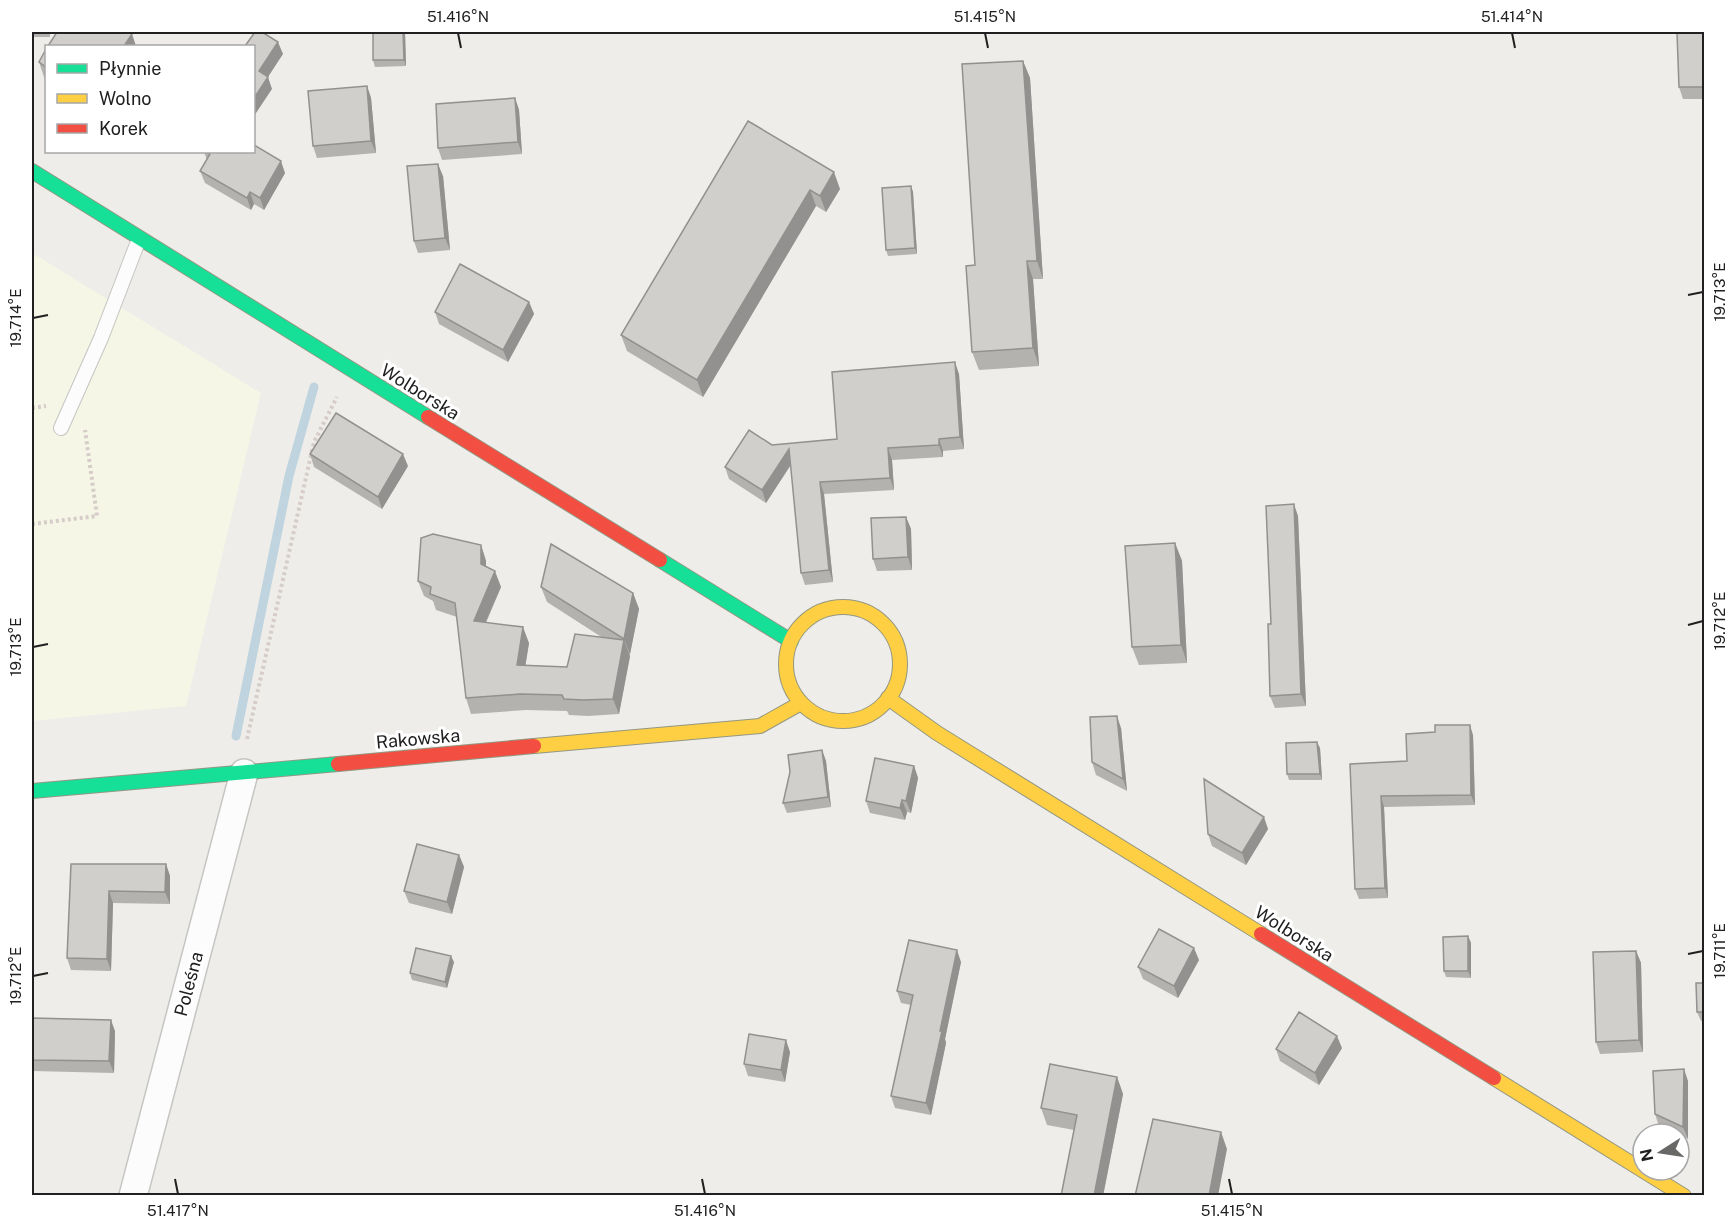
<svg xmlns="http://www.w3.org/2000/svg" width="1736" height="1227" font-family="'Public Sans',sans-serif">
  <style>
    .education { fill: #f5f6e6 }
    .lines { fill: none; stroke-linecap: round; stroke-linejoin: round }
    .stream { stroke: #bfd4de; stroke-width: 9 }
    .lane-casing { stroke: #c5c5c3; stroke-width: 16 }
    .street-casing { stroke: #c5c5c3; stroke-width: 30 }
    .fast-casing { stroke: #939782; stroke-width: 16 }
    .slow-casing { stroke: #939782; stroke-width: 16 }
    .jam-casing { stroke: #939782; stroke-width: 16 }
    .path { stroke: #d6ccc9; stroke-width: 4; stroke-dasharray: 3 3; stroke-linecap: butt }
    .lane { stroke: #fcfcfc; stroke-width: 14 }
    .street { stroke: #fcfcfc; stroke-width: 27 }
    .fast { stroke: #16e098; stroke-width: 14 }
    .slow { stroke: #ffcf43; stroke-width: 14 }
    .jam { stroke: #f24e42; stroke-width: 14 }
    .wall { fill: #b4b2af }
    .shaded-wall { fill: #92918f }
    .building { fill: #d1cfcc; stroke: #92918f; stroke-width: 1.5 }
    .ticks { fill: none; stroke: #202020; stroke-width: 2 }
    .labels { text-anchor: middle; stroke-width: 6; stroke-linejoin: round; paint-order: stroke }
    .street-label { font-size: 18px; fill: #202020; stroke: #fff }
    .neatline { fill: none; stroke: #202020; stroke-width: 2 }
    .ticks-label { font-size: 15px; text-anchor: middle; fill: #202020 }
  </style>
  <rect width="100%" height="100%" fill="#eeede9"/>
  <!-- education -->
  <path class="education" d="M32,253L261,393L186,706L32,721Z"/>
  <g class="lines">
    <!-- stream -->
    <path class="stream" d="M236,736L289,476L314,387"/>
    <defs>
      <path id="lane" d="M61,428L101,338L139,239"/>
      <path id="street" d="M133,1196L244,773"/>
      <g id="fast">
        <path d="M32,171L428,417"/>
        <path d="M660,560L791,641"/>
        <path d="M32,791L338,764"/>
      </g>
      <g id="slow">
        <circle cx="843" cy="664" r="57"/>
        <path d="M888,698L937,733L1261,934"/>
        <path d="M534,746L760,726L801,703"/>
        <path d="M1494,1078L1684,1196"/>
      </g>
      <g id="jam">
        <path d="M428,417L660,560"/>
        <path d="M338,764L534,746"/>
        <path d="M1261,934L1494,1078"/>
      </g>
    </defs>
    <!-- lane casing -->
    <use href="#lane" class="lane-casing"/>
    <!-- street casing -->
    <use href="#street" class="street-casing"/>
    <!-- fast casing -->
    <use href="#fast" class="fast-casing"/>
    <!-- slow casing -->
    <use href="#slow" class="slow-casing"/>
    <!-- jam casing -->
    <use href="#jam" class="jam-casing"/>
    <!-- path -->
    <g class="path">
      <path d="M32,408L46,406"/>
      <path d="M32,524L97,516L85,430"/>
      <path d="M247,739L314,442L337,397"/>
    </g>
    <!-- lane -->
    <use href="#lane" class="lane"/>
    <!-- street -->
    <use href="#street" class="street"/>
    <!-- fast -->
    <use href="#fast" class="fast"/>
    <!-- slow -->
    <use href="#slow" class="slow"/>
    <!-- jam -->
    <use href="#jam" class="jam"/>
  </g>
  <!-- wall -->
  <g class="wall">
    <rect x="32" y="32" width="18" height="5"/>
    <path d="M373,32H405L406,66L375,67L373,60Z"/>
    <path d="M1704,33V99H1683L1679,87Z"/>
    <path d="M46,49V80H45L39,62Z"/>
    <path d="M1023,61L1030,78L1043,279H1033L1039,366L979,370L972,352L975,265Z"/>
    <path d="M367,86L371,98L376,153L317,158L313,146Z"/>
    <path d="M515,98L519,110L522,154L442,160L438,148Z"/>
    <path d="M748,121L840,189L826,212L816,206L703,397L627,351L621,335Z"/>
    <path d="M204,152H254L285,173L264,210L254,204L251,210L205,183L200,171L207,160Z"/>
    <path d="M443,176L450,250L418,253L414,241Z"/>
    <path d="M911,186L913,192L917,254L888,256L886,250Z"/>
    <path d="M529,302L534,314L508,362L439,324L435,312Z"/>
    <path d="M959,374L964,449L943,451V457L892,460L894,490L824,494L833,582L805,585L801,573L791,465L766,503L729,479L725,467L772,445L837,439Z"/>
    <path d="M310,454L408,466L382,509L314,467Z"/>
    <path d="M1298,516L1306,706L1275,708L1270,696L1271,624Z"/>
    <path d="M906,517L911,529L912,570L877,571L873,559Z"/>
    <path d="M1175,543L1182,561L1187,663L1139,665L1132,647Z"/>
    <path d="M481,545L486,561V567L501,587L486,623L529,643L525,666L567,667L603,638L547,602L541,587L585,565L633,593L639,609L630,654H629L630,656L619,714L588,716L569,715L567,711L526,710L471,714L466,698L457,617L436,610L433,601L424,596L418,581Z"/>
    <path d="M1121,728L1127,791L1096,775L1092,762Z"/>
    <path d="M1473,735L1475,805L1384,807L1388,898L1359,899L1355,889L1350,764L1407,761Z"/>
    <path d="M1320,748L1322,780H1289L1287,774Z"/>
    <path d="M822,750L826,761L831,807L787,813L783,803Z"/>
    <path d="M914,766L918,778L911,813L907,812L905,820L870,813L866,801Z"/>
    <path d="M1268,829L1246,865L1212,846L1208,834Z"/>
    <path d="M459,855L464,867L452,914L409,903L404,891Z"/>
    <path d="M71,864H166L170,876V904L113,903L111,971L71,970L67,958Z"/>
    <path d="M1468,936L1471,943V978L1446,977L1444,971Z"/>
    <path d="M1636,951L1641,963L1643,1052L1600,1054L1596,1042Z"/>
    <path d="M1199,960L1178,998L1143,979L1138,967Z"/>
    <path d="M454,962L447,988L412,980L410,973Z"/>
    <path d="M961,962L945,1039L946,1043L931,1115L895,1108L891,1096L911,1005L901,1003L897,991Z"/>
    <path d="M1704,983V1021H1701L1697,1012Z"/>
    <path d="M32,1018L115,1031L114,1073L32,1071Z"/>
    <path d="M1342,1048L1319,1085L1280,1061L1276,1049Z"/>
    <path d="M790,1052L785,1082L748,1076L744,1064Z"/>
    <path d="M1117,1077L1123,1094L1103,1196H1061L1074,1130L1047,1125L1041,1108Z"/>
    <path d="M1688,1081V1139L1679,1135V1134H1676L1659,1126L1655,1114Z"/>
  </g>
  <!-- shaded-wall -->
  <g class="shaded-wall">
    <path d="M403,32H405L406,66L404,60Z"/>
    <path d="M132,34L136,46H124Z"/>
    <path d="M278,42L283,54L268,77L272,89L254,116V98L259,71Z"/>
    <path d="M1023,61L1030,78L1043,279L1037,261Z"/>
    <path d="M367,86L371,98L376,153L371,141Z"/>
    <path d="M515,98L519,110L522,154L518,142Z"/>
    <path d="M281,161L285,173L264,210L260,198Z"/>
    <path d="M438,164L443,176L450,250L445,238Z"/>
    <path d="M834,172L840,189L826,212L820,196Z"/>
    <path d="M911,186L913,192L917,254L915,248Z"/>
    <path d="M810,190L816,206L703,397L697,380Z"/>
    <path d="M250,192L254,204L251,210L247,198Z"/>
    <path d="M1027,261L1033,279L1039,366L1033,348Z"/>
    <path d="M529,302L534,314L508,362L503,350Z"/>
    <path d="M955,362L959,374L964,449L960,437Z"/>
    <path d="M939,439L943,451V457L939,445Z"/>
    <path d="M888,448L892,460L894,490L890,478Z"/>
    <path d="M789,449L793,461L766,503L762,490Z"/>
    <path d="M403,454L408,466L382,509L378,497Z"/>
    <path d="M820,482L824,494L833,582L829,570Z"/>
    <path d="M1294,504L1298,516L1306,706L1301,694Z"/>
    <path d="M906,517L911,529L912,570L908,557Z"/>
    <path d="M1175,543L1182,561L1187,663L1181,645Z"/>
    <path d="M481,545L486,561V579L481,564Z"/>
    <path d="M495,571L501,587L479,637L474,621Z"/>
    <path d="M633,593L639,609L630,654L624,639Z"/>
    <path d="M523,627L529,643L523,681L517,665Z"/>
    <path d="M624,640L630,656L619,714L613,699Z"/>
    <path d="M1117,716L1121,728L1127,791L1123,779Z"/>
    <path d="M1470,725L1473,735L1475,805L1471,795Z"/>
    <path d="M1317,742L1320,748L1322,780L1320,774Z"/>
    <path d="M822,750L826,761L831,807L828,797Z"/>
    <path d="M914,766L918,778L911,813L906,801Z"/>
    <path d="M1381,796L1384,807L1388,898L1385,888Z"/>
    <path d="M902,800L907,812L905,820L900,808Z"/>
    <path d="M1264,817L1268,829L1246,865L1242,853Z"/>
    <path d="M459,855L464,867L452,914L447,902Z"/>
    <path d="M166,864L170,876V904L165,892Z"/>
    <path d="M109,891L113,903L111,971L107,959Z"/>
    <path d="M1468,936L1471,943V978L1468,971Z"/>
    <path d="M1194,948L1199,960L1178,998L1174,986Z"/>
    <path d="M957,950L961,962L945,1039L946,1043L931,1115L926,1103L940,1031Z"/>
    <path d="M1636,951L1641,963L1643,1052L1639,1040Z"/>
    <path d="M451,956L454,962L447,988L445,982Z"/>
    <path d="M111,1020L115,1031L114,1073L109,1061Z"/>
    <path d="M1337,1036L1342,1048L1319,1085L1315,1073Z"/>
    <path d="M786,1040L790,1052L785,1082L781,1070Z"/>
    <path d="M1684,1069L1688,1081V1139L1683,1127Z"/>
    <path d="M1117,1077L1123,1094L1103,1196H1094Z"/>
    <path d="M1221,1132L1227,1149L1218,1196H1209Z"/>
  </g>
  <!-- building -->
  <g class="building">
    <path d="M57,32H128L132,34L124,46H48Z"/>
    <path d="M255,32H262L278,42L259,71L268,77L254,98V46H245Z"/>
    <path d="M373,32H403L404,60H373Z"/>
    <path d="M1677,33H1704V87H1679Z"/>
    <path d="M46,49V67L39,62Z"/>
    <path d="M1023,61L1037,261H1027L1033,348L972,352L966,266L975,265L962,64Z"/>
    <path d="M367,86L371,141L313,146L308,91Z"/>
    <path d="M515,98L518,142L438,148L436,104Z"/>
    <path d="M748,121L834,172L820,196L810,190L697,380L621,335Z"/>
    <path d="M254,145L281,161L260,198L250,192L247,198L200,171L210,154L206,152H254Z"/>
    <path d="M438,164L445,238L414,241L407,166Z"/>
    <path d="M911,186L915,248L886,250L882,188Z"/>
    <path d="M460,264L529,302L503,350L435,312Z"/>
    <path d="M955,362L960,437L939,439V445L888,448L890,478L820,482L829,570L801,573L789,449L762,490L725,467L749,430L772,445L837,439L832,372Z"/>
    <path d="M336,413L403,454L378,497L310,454Z"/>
    <path d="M1294,504L1301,694L1270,696L1268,624H1271L1266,506Z"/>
    <path d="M906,517L908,557L873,559L871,518Z"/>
    <path d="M433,534L481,545V564L495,571L474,621L523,627L517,665L567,667L575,634L624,640L613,699L583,700L564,699L562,695L520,694L466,698L455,603L430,594L431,587L418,581L421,538Z"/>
    <path d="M1175,543L1181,645L1132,647L1125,546Z"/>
    <path d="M551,544L633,593L624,639L541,587Z"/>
    <path d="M1117,716L1123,779L1092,762L1090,717Z"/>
    <path d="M1435,725H1470L1471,795L1381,796L1385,888L1355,889L1350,764L1407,761L1406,734L1435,732Z"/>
    <path d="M1317,742L1320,774H1287L1286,743Z"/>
    <path d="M822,750L828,797L783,803L790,772L788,755Z"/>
    <path d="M875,758L914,766L906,801L902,800L900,808L866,801Z"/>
    <path d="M1204,779L1264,817L1242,853L1208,834Z"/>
    <path d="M417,844L459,855L447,902L404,891Z"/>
    <path d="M71,864H166L165,892L109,891L107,959L67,958Z"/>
    <path d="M1159,929L1194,948L1174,986L1138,967Z"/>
    <path d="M1468,936V971H1444L1443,937Z"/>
    <path d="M909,940L957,950L940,1031H942L926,1103L891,1096L913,995L897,991Z"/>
    <path d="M416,948L451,956L445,982L410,973Z"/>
    <path d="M1636,951L1639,1040L1596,1042L1593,952Z"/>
    <path d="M1696,983H1704V1021V1012H1697Z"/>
    <path d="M1299,1012L1337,1036L1315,1073L1276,1049Z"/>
    <path d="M32,1018L111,1020L109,1061L32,1060Z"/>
    <path d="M749,1034L786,1040L781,1070L744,1064Z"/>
    <path d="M1050,1064L1117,1077L1094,1196H1061L1077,1115L1041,1108Z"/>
    <path d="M1684,1069L1683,1127L1655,1114L1653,1071Z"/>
    <path d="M1153,1119L1221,1132L1209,1196H1135Z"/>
  </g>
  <!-- ticks -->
  <path class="ticks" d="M458,33L461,48M985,33L988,48M1512,33L1515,48M1688,295L1703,292M33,318L48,315M1688,625L1703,621M33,647L48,644M1688,954L1703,951M33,976L48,973M175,1179L178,1194M702,1179L705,1194M1229,1179L1232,1194"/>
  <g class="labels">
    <!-- street labels -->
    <g class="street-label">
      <text transform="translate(420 392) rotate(32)" y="6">Wolborska</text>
      <text transform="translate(418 739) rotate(-5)" y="6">Rakowska</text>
      <text transform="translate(1294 934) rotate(32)" y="6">Wolborska</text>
      <text transform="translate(189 984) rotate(-75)" y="6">Poleśna</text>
    </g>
  </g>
  <!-- border -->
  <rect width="1736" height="1227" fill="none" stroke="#ffffff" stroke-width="66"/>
  <!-- legend -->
  <rect x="45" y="45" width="210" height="108" fill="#ffffff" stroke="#a6a6a6" stroke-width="1.5"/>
  <rect x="57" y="64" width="30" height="9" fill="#16e098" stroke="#a6a6a6" stroke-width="1.5"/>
  <text x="99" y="75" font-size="18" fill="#202020">Płynnie</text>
  <rect x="57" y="94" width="30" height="9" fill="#ffcf43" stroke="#a6a6a6" stroke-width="1.5"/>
  <text x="99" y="105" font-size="18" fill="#202020">Wolno</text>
  <rect x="57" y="124" width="30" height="9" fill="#f24e42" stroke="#a6a6a6" stroke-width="1.5"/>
  <text x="99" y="135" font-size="18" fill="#202020">Korek</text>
  <!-- north arrow -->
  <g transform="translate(1661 1152) rotate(258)"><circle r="28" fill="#ffffff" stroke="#a6a6a6" stroke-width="1.5"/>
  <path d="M0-4.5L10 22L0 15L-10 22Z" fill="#686866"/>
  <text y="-9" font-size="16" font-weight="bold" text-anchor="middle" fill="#202020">N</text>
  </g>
  <rect x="33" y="33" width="1670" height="1161" class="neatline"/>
  <g class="ticks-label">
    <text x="458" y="22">51.416°N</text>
    <text x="985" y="22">51.415°N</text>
    <text x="1512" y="22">51.414°N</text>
    <text transform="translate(1720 292) rotate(-90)" y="5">19.713°E</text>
    <text transform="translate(16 318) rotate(-90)" y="5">19.714°E</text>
    <text transform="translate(1720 621) rotate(-90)" y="5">19.712°E</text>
    <text transform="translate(16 647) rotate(-90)" y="5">19.713°E</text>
    <text transform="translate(1720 951) rotate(-90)" y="5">19.711°E</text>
    <text transform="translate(16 976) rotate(-90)" y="5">19.712°E</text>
    <text x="178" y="1216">51.417°N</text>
    <text x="705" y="1216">51.416°N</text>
    <text x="1232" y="1216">51.415°N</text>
  </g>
</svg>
